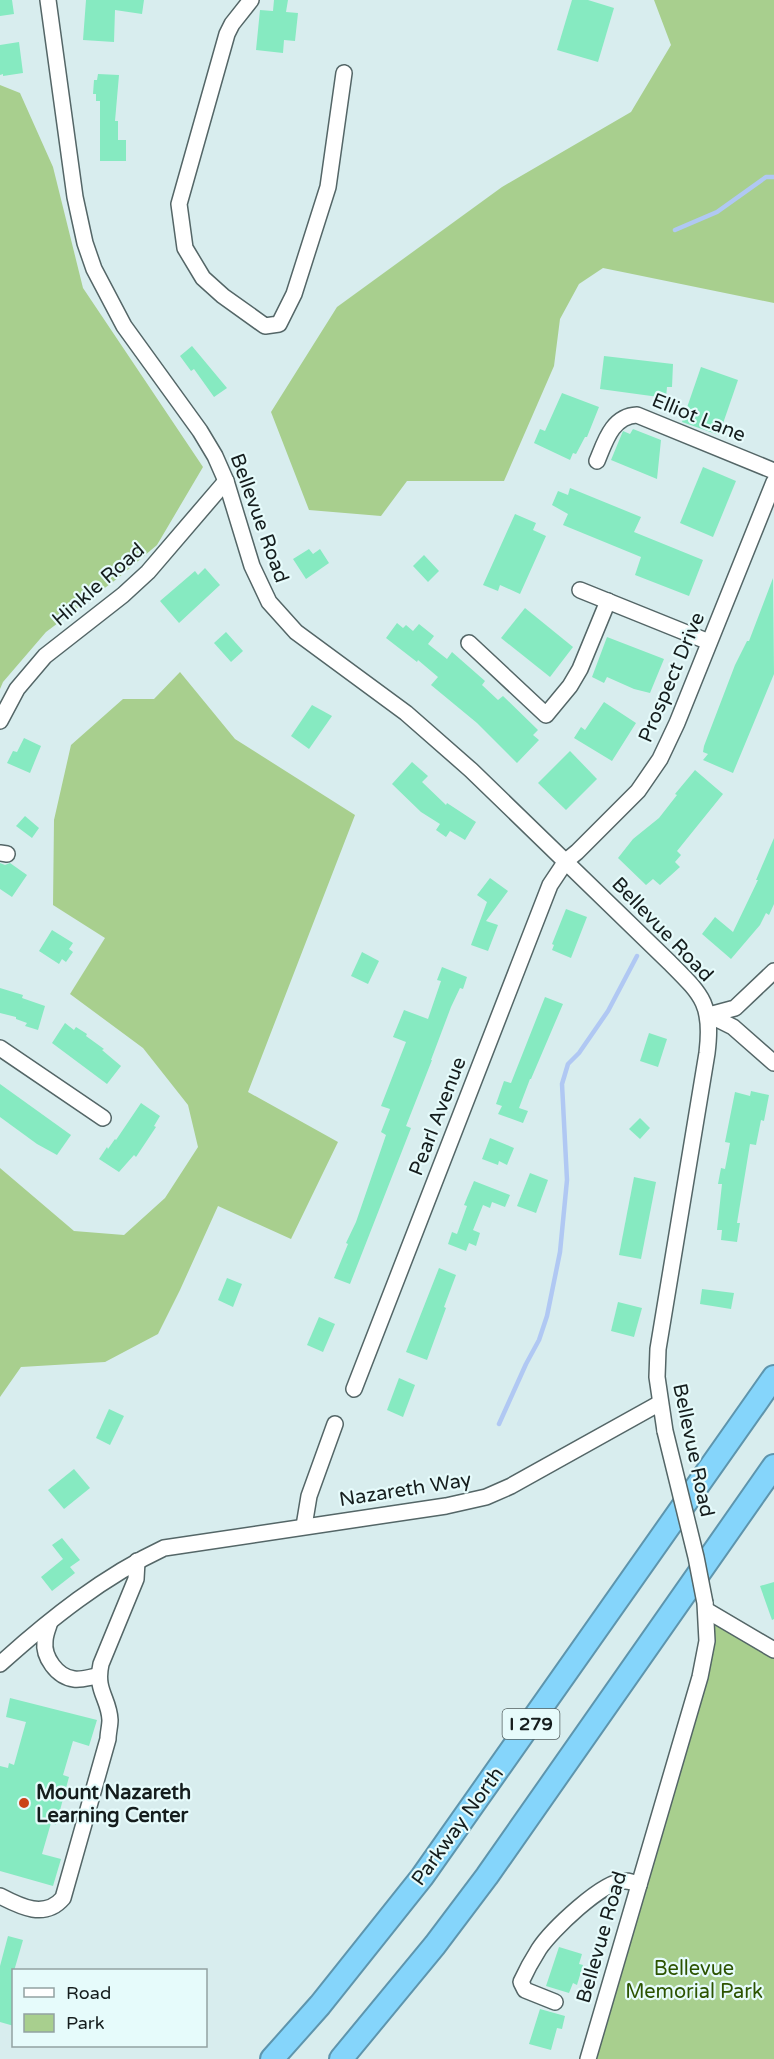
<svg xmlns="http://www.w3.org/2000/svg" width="774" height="2059" font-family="'Varela Round',sans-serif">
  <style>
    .green { fill: #a8cf8e }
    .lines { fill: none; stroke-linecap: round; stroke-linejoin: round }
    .stream { stroke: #b0c8f3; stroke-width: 4.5 }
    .building { fill: #86eac1 }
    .minor-casing { stroke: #546667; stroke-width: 18 }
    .highway-casing { stroke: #5e95ad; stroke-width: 26 }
    .minor { stroke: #fff; stroke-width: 15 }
    .highway { stroke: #85d5fb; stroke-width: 22 }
    .minor-bridge-casing { stroke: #546667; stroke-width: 18; stroke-linecap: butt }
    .minor-bridge { stroke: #fff; stroke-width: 15 }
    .poi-dot { fill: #cb4318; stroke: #e6fbfb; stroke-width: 2 }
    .labels { text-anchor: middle; stroke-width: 4.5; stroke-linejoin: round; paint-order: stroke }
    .shield { fill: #e6fbfb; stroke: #546060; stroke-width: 1.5 }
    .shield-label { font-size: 18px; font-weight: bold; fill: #151d1d }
    .street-label { font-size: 20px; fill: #151d1d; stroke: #e6fbfb }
    .poi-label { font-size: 20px; font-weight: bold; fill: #151d1d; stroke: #e6fbfb; text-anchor: start }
    .park-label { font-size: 20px; fill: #2c5300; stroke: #e6fbfb }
  </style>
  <rect width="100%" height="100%" fill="#d8edee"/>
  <!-- green -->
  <g class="green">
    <path d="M654,0H774V303L603,268L579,284L560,319L554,366L504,481H407L381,516L309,510L271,412L337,307L502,187L631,112L671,45Z"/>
    <path d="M0,85L20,93L53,167L83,288L203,467L157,545L118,578L46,632L3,682L0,689Z"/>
    <path d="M180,672L235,739L355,815L248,1092L338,1142L291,1239L218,1206L180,1290L158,1334L105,1362L21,1367L0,1397V1168L74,1231L124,1235L165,1198L198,1147L188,1105L143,1048L70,994L105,938L53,905L54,820L71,745L123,699H154Z"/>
    <path d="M706,1610L774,1653V2059H588L700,1677Z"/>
  </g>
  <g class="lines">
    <!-- stream -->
    <g class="stream">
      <path d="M675,230L717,212L766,177H774"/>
      <path d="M499,1424L526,1364L539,1340L547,1316L560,1252L567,1180L562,1084L568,1064L579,1053L608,1011L637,956"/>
    </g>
  </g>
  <!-- building -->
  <g class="building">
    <path d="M0,0H12L14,14L0,16Z"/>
    <path d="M86,0H144L142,14L115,10L114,42L83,40Z"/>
    <path d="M274,0H288L286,12L298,13L295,41L284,40L283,53L256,50L260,10L273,11Z"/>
    <path d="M572,0H588L614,8L598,62L557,50Z"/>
    <path d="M19,42L23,73L3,76V74L0,75V45Z"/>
    <path d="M98,74L119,75L115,121H118V140H126V161H100V101H96V94H93L94,80H97Z"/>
    <path d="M192,346L227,388L214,397L194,369L191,371L180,356Z"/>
    <path d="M604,356L673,364L672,387H667L666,398L600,389Z"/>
    <path d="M701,367L738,380L719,435L682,422Z"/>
    <path d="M562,393L599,407L587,437H585L576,454L573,453L570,460L534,443L540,429L545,431Z"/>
    <path d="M633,429L661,440L657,479L611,460L623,431L630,434Z"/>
    <path d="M703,467L736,481L713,537L680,523Z"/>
    <path d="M570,488L641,517L634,532L703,560L689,596L635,575L641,557L563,525L568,514L552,505L558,491L568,495Z"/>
    <path d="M515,514L536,523L533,530L546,536L520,594L500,585L498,591L483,585Z"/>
    <path d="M309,549L313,554L320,549L329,563L306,579L293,559Z"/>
    <path d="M424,555L439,571L428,582L413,566Z"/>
    <path d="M205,568L220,585L179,623L160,601L195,571L198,575Z"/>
    <path d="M773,578L774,674L733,773L703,760L708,754L703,752L704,746L735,665L747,641H749Z"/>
    <path d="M525,608L573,647L550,677L501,638Z"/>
    <path d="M397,623L403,628L406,625L413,631L419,624L434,636L428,644L447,659L452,652L485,681L482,685L498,700L503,696L538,730L533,735L539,740L517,763L477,723L431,685L438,677L418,660L417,662L386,638Z"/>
    <path d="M226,632L243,651L231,662L214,643Z"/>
    <path d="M607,637L664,659L650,693L634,689L607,677L604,683L592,677Z"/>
    <path d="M604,702L636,723L612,761L574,738L581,727L585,730Z"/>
    <path d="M312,705L332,716L309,749L291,736Z"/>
    <path d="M24,738L41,746L30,773L7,763L13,751L17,752Z"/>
    <path d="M570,751L597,779L566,810L538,783Z"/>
    <path d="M412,762L428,776L422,782L446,805L447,803L476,822L465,840L450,831L446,837L436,830L440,824L421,812L392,784Z"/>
    <path d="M695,770L723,794L677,851L681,855L675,862L680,867L660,885L653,879L646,885L618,858L633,839L659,818L677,795L675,794Z"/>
    <path d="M25,816L39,828L32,838L16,826Z"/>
    <path d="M774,838V904L769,915L766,913L760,925L731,959L702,934L715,917L733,932L758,880H756Z"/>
    <path d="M0,863L5,865L10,863L27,875L12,897L0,889Z"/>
    <path d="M490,878L508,891L486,921L498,925L488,951L471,945L487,902L477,895Z"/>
    <path d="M566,909L587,917L571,958L552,950L554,945L552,944Z"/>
    <path d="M52,930L73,943L69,949L73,952L66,962L62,959L59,964L39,951Z"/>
    <path d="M362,952L379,961L368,984L351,976Z"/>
    <path d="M442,967L467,977L463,989L460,988L451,1007L431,1060H432L406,1126L411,1128L350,1284L334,1278L348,1244L346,1243L356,1222L386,1135L381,1132L390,1109L381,1106L406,1042L393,1037L404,1010L428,1019L441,981L437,980Z"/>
    <path d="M0,988L23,995L22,998L45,1006L38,1030L25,1026L27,1023L16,1019V1017L0,1013Z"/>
    <path d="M545,997L563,1004L531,1079H530L519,1108L528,1111L523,1123L498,1114L502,1106L496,1104L504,1081L511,1083Z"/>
    <path d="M65,1023L74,1030L76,1027L87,1034L86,1036L104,1049L102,1050L121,1066L107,1084L52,1043Z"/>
    <path d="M649,1033L667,1039L658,1067L640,1061Z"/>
    <path d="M0,1084L71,1135L57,1155L37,1144L0,1117Z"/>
    <path d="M751,1091L769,1095L764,1121L761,1120L756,1145L750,1144L737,1223H740L737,1242L721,1240L722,1230H717L722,1184H718L721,1168L725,1169L730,1143L725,1142L735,1092L750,1096Z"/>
    <path d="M141,1103L160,1116L154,1126L156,1127L136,1157L134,1155L119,1172L99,1159L107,1147L108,1149L115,1139L116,1140Z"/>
    <path d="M640,1118L650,1128L640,1139L629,1129Z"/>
    <path d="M490,1138L514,1148L507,1165L499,1161L498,1165L482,1159Z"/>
    <path d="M530,1173L548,1180L536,1213L517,1206Z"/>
    <path d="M634,1177L656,1182L641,1259L619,1255Z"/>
    <path d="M474,1181L510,1195L505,1207L492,1202L490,1208L483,1205L473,1230L480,1233L476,1246L469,1243L466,1251L448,1244L452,1232L457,1234L467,1206L464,1205Z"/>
    <path d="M439,1268L456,1275L444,1307L446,1308L427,1360L406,1352Z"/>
    <path d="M227,1278L242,1284L233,1307L218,1300Z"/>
    <path d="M702,1289L734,1293L731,1309L700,1304Z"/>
    <path d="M618,1302L642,1308L634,1337L611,1331Z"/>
    <path d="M319,1317L335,1324L323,1352L307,1345Z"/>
    <path d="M399,1378L415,1385L403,1417L387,1410Z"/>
    <path d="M109,1409L124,1416L110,1445L96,1438Z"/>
    <path d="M74,1469L90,1488L64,1509L48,1490Z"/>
    <path d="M62,1538L80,1560L70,1567L75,1573L52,1591L41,1577L63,1559L52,1545Z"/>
    <path d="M774,1582V1619L772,1620L760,1586Z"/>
    <path d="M10,1698L97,1720L89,1746L73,1741L63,1775L69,1777L56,1825L51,1823L42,1854L61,1859L53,1886L0,1871V1766L8,1768L9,1763L14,1765L26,1722L6,1717Z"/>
    <path d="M8,1936L23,1940L14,1971V2026L0,2022V1966Z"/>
    <path d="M559,1947L582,1954L579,1964L583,1965L577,1985L573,1983L569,1993L546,1986Z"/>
    <path d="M540,2009L565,2016L562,2029L557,2028L551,2050L529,2044Z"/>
  </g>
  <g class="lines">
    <defs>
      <g id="minor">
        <path d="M48,0L75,197L85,243L94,269L124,326L200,431L215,456L226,481L252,566L269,602L296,632L406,713L471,770L669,962C702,995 713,1004 707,1053L658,1349L657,1377L665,1431"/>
        <path d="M251,0L232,24L227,34L179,204L185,248L203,278L223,296L265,326L279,324L294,294L328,187L344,73"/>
        <path d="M597,461C605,442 612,416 637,415L774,471"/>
        <path d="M580,590L709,642"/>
        <path d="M469,643L546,715L570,686L580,669L608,601"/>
        <path d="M0,721L17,689L45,656L123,595L148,572L226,481"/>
        <path d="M0,853L7,854"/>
        <path d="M709,1015L735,1008L774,971"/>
        <path d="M709,1015L733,1027L774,1063"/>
        <path d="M0,1048L103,1118"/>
        <path d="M354,1389L550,885L566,861L577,852L638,791L660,759L677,723L774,482"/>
        <path d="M304,1526L309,1496L335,1424"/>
        <path d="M706,1610L774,1650"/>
        <path d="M50,1622C48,1628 45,1635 45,1641C43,1657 57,1677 74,1679C82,1680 90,1677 98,1676"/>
        <path d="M0,1664C50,1619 104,1576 164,1548L446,1506L486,1497L511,1486L660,1403"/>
        <path d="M0,1896C21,1907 45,1919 63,1898L108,1739C108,1733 110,1726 110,1720C109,1698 95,1691 101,1664L136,1579L137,1561"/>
        <path d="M555,2002L525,1990L521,1982C526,1971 532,1960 539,1949C551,1931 603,1880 625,1881C629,1881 635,1883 639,1885"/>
        <path d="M588,2059L700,1677L707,1641L705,1603"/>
      </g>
      <g id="highway">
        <path d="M272,2059L320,2005L422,1877L774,1377"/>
        <path d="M341,2059L435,1945L487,1876L774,1466"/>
      </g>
    </defs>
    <!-- minor casing -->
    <use href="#minor" class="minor-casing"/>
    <!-- highway casing -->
    <use href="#highway" class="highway-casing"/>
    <!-- minor -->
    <use href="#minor" class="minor"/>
    <!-- highway -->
    <use href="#highway" class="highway"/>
    <defs>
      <path id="minor-bridge" d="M665,1431L696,1557L705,1603"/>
    </defs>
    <!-- minor-bridge casing -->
    <use href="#minor-bridge" class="minor-bridge-casing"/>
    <!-- minor-bridge -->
    <use href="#minor-bridge" class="minor-bridge"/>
  </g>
  <!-- markers -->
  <circle class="poi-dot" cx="24" cy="1803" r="6"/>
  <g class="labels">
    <!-- shield labels -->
    <rect class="shield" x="502.5" y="1709" width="57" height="30" rx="4.5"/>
    <g class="shield-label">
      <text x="531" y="1730">I 279</text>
    </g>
    <!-- street labels -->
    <g class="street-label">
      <text transform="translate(699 417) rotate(22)" y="7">Elliot Lane</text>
      <text transform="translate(260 518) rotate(70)" y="7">Bellevue Road</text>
      <text transform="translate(98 584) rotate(-41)" y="7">Hinkle Road</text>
      <text transform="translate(671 677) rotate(-67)" y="7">Prospect Drive</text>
      <text transform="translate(663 929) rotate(46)" y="7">Bellevue Road</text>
      <text transform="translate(437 1116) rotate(-69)" y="7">Pearl Avenue</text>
      <text transform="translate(694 1450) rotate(78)" y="7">Bellevue Road</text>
      <text transform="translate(405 1489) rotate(-9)" y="7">Nazareth Way</text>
      <text transform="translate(457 1826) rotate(-54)" y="7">Parkway North</text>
      <text transform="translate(601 1937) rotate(-74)" y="7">Bellevue Road</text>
    </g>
    <!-- poi labels -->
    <g class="poi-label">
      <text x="36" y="1799">Mount Nazareth<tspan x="36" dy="23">Learning Center</tspan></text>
    </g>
    <!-- park labels -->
    <g class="park-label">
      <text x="694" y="1975">Bellevue<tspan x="694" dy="23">Memorial Park</tspan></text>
    </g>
  </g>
  <!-- legend -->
  <rect x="12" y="1969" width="195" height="78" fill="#e6fbfb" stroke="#92a2a2" stroke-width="1.5"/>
  <rect x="24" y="1988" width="30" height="9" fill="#ffffff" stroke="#92a2a2" stroke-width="1.5"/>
  <text x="66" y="1999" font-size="18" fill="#151d1d">Road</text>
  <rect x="24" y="2014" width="30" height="18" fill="#a8cf8e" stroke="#92a2a2" stroke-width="1.5"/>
  <text x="66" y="2029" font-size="18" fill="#151d1d">Park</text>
</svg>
